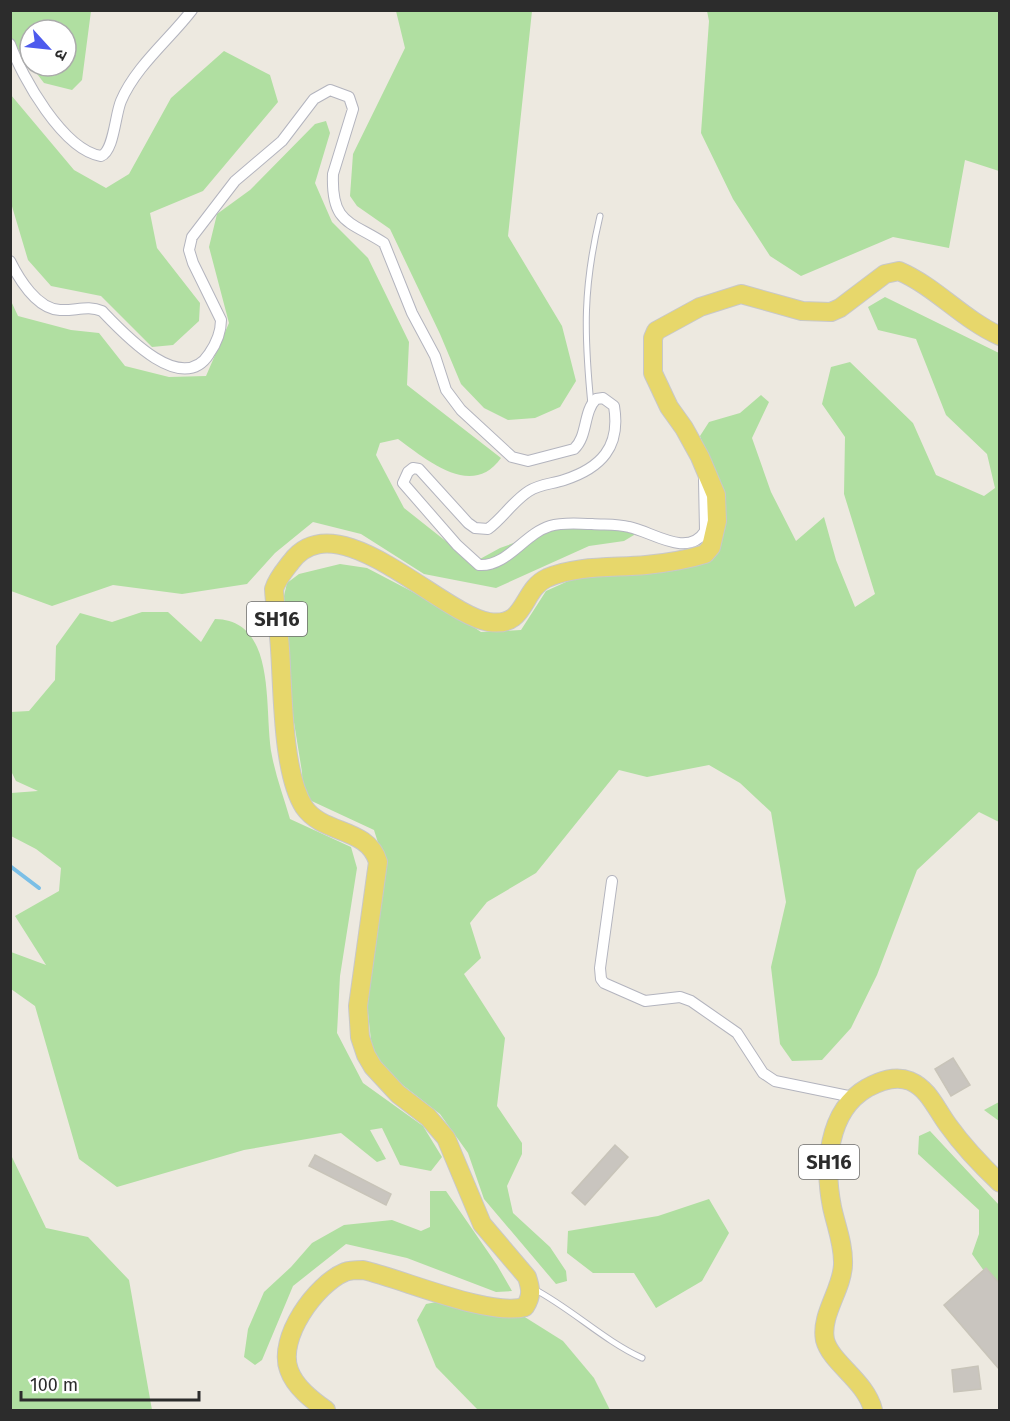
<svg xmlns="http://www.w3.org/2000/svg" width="1010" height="1421" font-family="'Fira Sans','Noto Sans Devanagari',sans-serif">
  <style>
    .green { fill: #b0dfa1 }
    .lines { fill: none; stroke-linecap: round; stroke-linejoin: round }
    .stream { stroke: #7bbfe6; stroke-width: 4 }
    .building { fill: #c9c5bf; stroke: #c8c4b9; stroke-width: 1.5 }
    .lane-casing { stroke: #b3b4be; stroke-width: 7 }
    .street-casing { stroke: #b3b4be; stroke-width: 12 }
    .primary-casing { stroke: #c8c8c8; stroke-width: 20 }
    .lane { stroke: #fff; stroke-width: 5 }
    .street { stroke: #fff; stroke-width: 10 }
    .primary { stroke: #e7d76b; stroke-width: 18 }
    .labels { text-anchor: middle; stroke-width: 5; stroke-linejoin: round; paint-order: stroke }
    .shield { fill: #fff; stroke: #6b6b6b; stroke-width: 1.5 }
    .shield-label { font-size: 20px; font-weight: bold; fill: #2c2c2c }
  </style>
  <rect width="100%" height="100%" fill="#ede9e0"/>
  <!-- green -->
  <g class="green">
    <path d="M11,11H91L82,80L72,90L44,83L31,66H66V30H30V65L11,40Z"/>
    <path d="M396,11H532L508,236L562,326L576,381L560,407L535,418L508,420L484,408L461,384L440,334L390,229L357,206L350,196L353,154L405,48Z"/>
    <path d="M707,11H999V171L965,160L949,248L893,237L801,276L770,256L733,199L701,133L709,21Z"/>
    <path d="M224,51L270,75L278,102L203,191L150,213L157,248L200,303L199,321L173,345L152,347L101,296L51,286L28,260L11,203V95L74,170L106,188L129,174L171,98Z"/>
    <path d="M326,121L330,133L315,183L332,222L368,258L409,342L407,385L501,458C472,499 427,460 398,439L380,443L376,455L404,508L457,550L480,559L500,548L561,526L634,529V535L624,541L589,546L496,588L424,574L361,534L313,522L275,553L247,584L182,594L113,585L52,606L11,591L10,299L18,316L71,330L99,333L125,366L169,377L206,376L229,323L209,247L217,214L250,190L315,124Z"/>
    <path d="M885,297L999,353V822L979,812L917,870L877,975L851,1028L822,1060L792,1061L780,1044L771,967L786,902L771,812L740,783L709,765L647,777L619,770L536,873L487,902L470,923L481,958L464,974L505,1038L497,1106L522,1143V1154L507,1186L513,1213L550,1247L566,1271L567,1281L556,1284L484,1199L468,1153L440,1114L386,1072L372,1049L366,995L380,849L374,830L303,797L302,772L287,679L281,609L287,583L299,574L340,564L367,568L453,613L481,632L521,630L546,591L586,573L714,553L715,478L700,436L709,422L740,413L761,395L769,402L752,438L771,492L796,541L824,517L836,560L855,607L875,594L844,494L845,437L822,404L831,367L850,362L913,423L936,475L984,496L995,488L987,454L946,415L916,339L878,330L868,307Z"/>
    <path d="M142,612H168L201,642L215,619C279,620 263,712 272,756C276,777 284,798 290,819L351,847L357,868L340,976L337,1033L363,1083L423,1126L442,1157L431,1171L400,1165L382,1128L370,1130L386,1159L377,1162L341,1133L244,1150L117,1187L79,1159L35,1006L11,989V952L46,965L15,916L59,891L61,868L36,849L11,836V793L38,791L16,781L11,771V712L29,711L55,680L56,646L80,613L112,622Z"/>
    <path d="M999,1102V1121L984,1110Z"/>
    <path d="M930,1131L999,1205V1292L972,1254L979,1234V1210L918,1154L919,1136Z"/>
    <path d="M11,1155L46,1228L88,1237L129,1280L152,1410H11Z"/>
    <path d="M430,1191H446L497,1265L512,1291L496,1292L407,1258L346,1244L293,1286L262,1360L255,1365L244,1357L248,1329L264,1292L291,1267L312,1243L344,1225L392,1220L421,1231L430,1227Z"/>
    <path d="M709,1199L729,1233L702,1281L656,1308L634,1273H593L567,1253L568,1231L658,1216Z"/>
    <path d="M457,1298L504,1304L563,1341L594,1378L610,1410H478L436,1367L417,1320L426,1304Z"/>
  </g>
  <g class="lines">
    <!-- stream -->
    <path class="stream" d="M10,866L39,888"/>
  </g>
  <!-- building -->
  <g class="building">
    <path d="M953,1058L970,1085L951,1096L935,1069Z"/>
    <path d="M615,1145L628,1157L585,1205L572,1193Z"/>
    <path d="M315,1155L391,1194L386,1205L309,1166Z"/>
    <path d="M986,1268L999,1283V1369L944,1305Z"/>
    <path d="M978,1366L981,1389L954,1392L952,1370Z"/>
  </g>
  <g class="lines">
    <defs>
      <g id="lane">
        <path d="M591,405C584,333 583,287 600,216"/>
        <path d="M534,1289C572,1309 603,1340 642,1358"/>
      </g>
      <g id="street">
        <path d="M10,44C22,77 63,150 101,156C114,151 115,115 121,101C136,66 169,40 192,10"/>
        <path d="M10,261C19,279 37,309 60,310C75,311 88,305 102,311C123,333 182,397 209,354C216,344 221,333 221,320L193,263L189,250L192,237L235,181L282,141L314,99L330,90L349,97L353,109L333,174C331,224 350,221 384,243L412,313L435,356L446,390L461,410L512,457L528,461L574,449C588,436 583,412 596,399L603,398L614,406C621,447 601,468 564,480C552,484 540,484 529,491C513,501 503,518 488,529L475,528L468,523L419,469L413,468L408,472L403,483L457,545L479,565C507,567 524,534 550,526C564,522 578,524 592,524C604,525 617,524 629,527C651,531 688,559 705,531L704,480"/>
        <path d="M612,881L600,968L601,979L604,983L645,1001L680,997L691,1001L737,1033L763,1073L775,1081L853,1097"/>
      </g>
      <g id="primary">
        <path d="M326,1410C312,1400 295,1387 289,1370C277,1338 316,1284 345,1272C350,1270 357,1270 363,1270C403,1279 489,1317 525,1307C532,1296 531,1289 527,1277L482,1224L446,1138L428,1117L398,1094L373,1067L366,1055L360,1037L358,1006L378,862C368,827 323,835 304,807C282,772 283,690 280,649C279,629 275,609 274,589C277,579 284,571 291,562C337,500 440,614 489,622C527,628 521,590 547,578C577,565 614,568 646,565C666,563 686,560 705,554L711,547L717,521L716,495L700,457L684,428L669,407L653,373V338L656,331L700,307L741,294L802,311L831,312L840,308L885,274L899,271C936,287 962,319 1000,336"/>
        <path d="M873,1410C866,1381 831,1363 825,1340C820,1315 842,1290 843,1265C844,1245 836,1226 832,1207C824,1167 827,1111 867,1088C880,1081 895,1075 910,1081C929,1089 936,1109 948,1125C963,1146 981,1165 1000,1183"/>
      </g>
    </defs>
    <!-- lane casing -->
    <use href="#lane" class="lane-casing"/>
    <!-- street casing -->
    <use href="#street" class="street-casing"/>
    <!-- primary casing -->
    <use href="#primary" class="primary-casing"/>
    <!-- lane -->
    <use href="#lane" class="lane"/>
    <!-- street -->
    <use href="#street" class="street"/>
    <!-- primary -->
    <use href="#primary" class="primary"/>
  </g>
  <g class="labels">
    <!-- shield labels -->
    <g class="shield">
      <rect x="247" y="602" width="60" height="34" rx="4.5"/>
      <rect x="799" y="1145" width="60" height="34" rx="4.5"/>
    </g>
    <g class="shield-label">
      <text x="277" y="626">SH16</text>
      <text x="829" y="1169">SH16</text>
    </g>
  </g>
  <!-- border -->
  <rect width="1010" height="1421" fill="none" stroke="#2c2c2c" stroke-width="24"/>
  <!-- north arrow -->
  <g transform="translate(48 48) rotate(117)"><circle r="28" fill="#ffffff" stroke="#ababab" stroke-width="1.5"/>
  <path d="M0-4.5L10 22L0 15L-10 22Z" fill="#4d5aed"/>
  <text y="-9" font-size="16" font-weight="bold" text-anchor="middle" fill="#2c2c2c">उ</text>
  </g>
  <!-- scale -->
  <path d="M21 1391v9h178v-9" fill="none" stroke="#2c2c2c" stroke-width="3"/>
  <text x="30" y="1391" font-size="18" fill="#2c2c2c" stroke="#ffffff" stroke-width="4.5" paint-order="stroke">100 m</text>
</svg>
